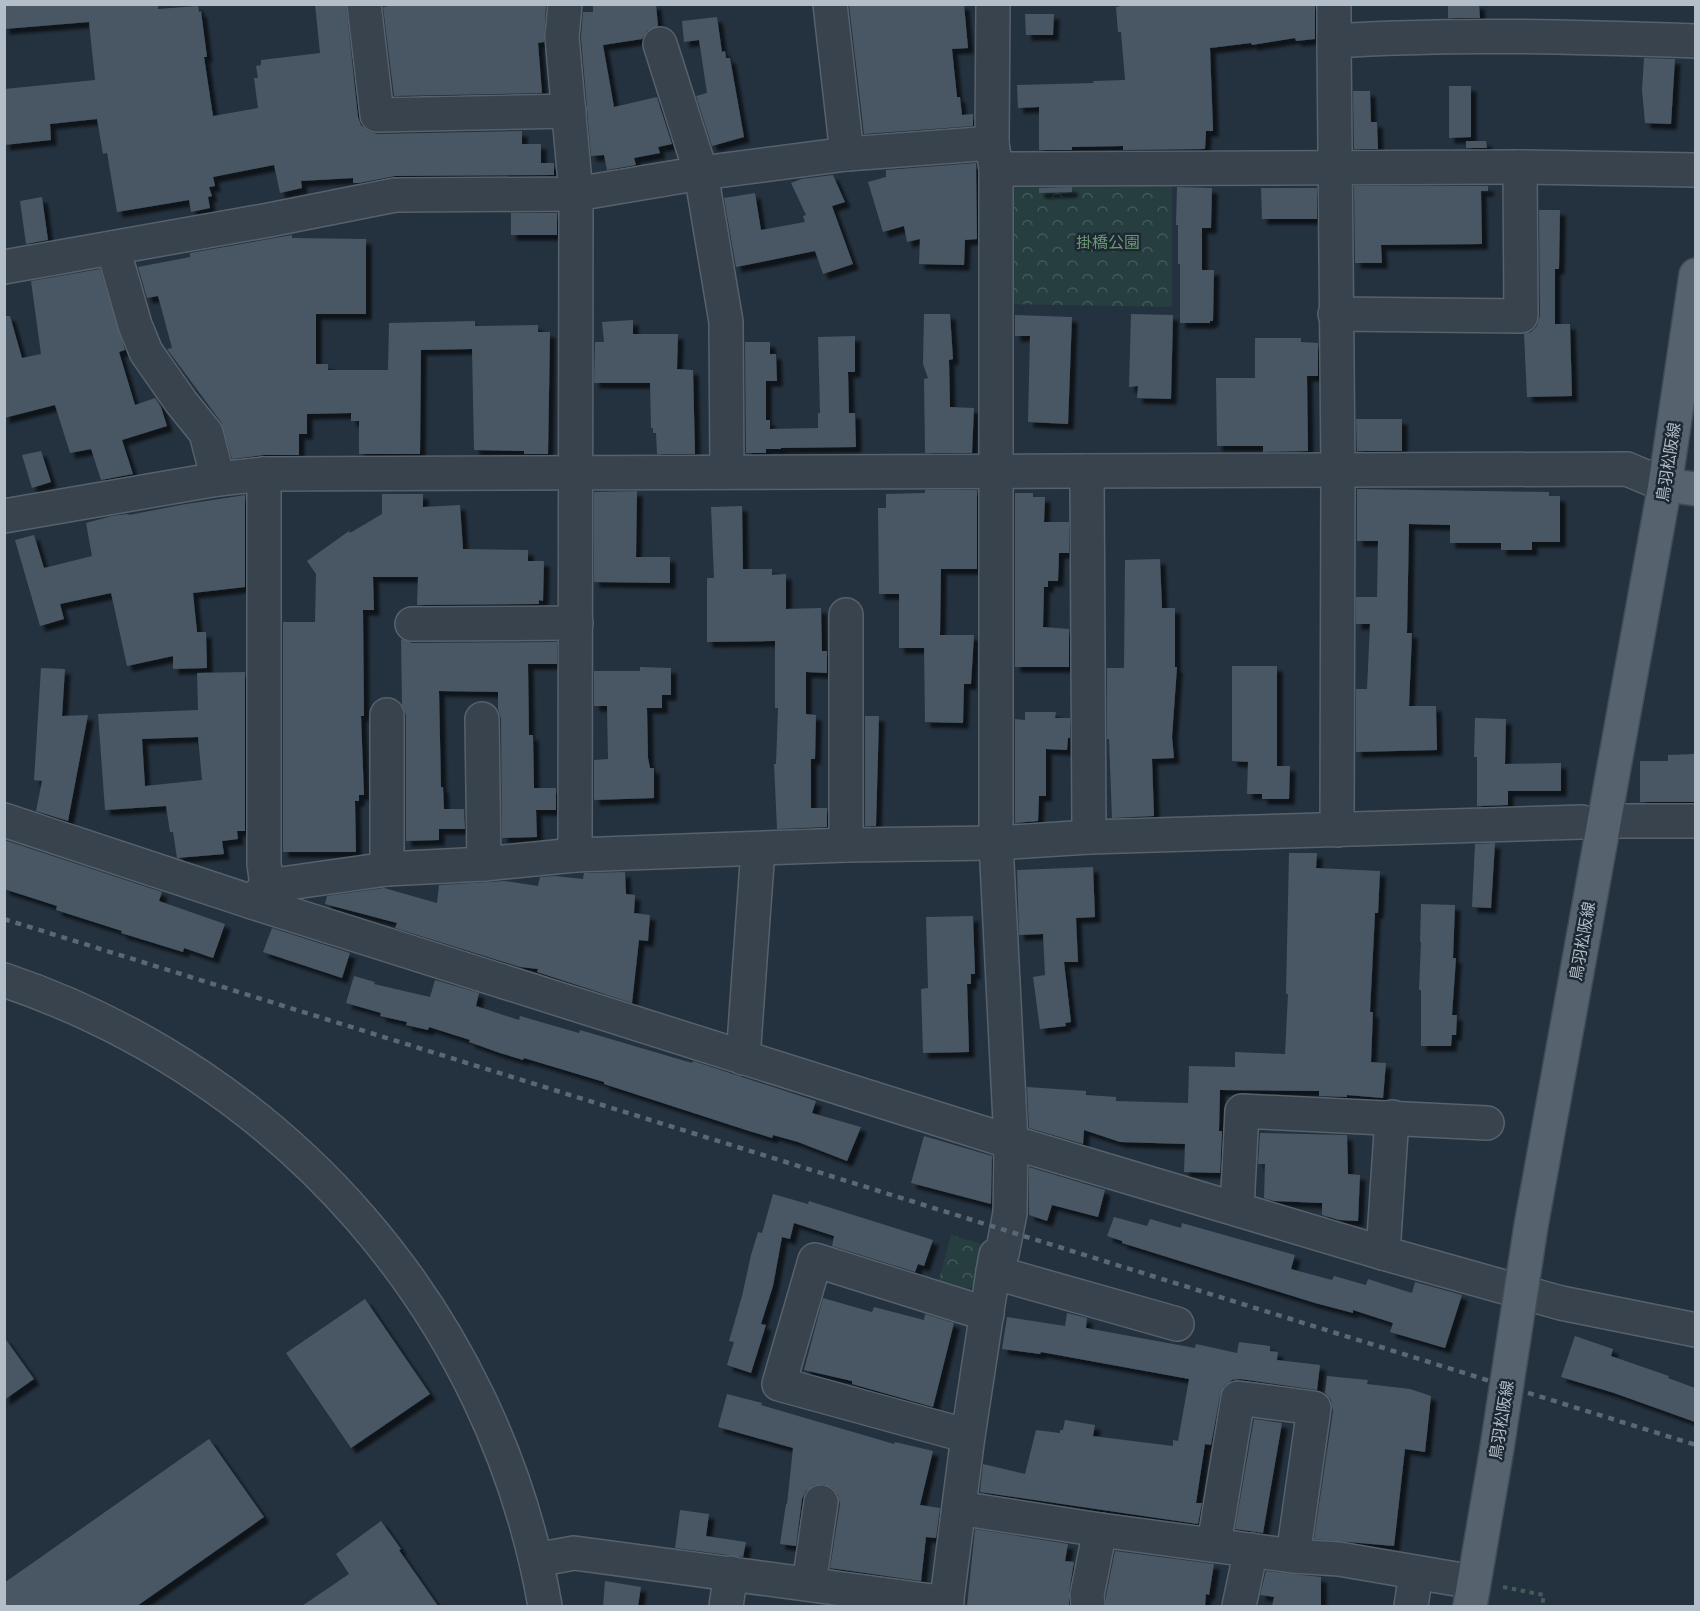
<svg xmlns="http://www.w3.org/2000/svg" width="1700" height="1611" font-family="Raleway,'Noto Sans JP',sans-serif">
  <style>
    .park { fill: url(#park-crowns) }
    .building { fill: #485764; fill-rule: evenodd; filter: url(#shadow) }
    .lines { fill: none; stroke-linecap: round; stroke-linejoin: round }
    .minor-casing { stroke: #56616c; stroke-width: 36 }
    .major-casing { stroke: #414c57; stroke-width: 36 }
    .path { stroke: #445b5c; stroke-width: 4; stroke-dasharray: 4.5 4.5; stroke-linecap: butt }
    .minor { stroke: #38434e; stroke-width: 33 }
    .major { stroke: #56626e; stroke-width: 33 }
    .rail { stroke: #5a6775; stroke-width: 4.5; stroke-dasharray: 6 6; stroke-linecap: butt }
    .major-bridge-casing { stroke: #414c57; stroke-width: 36; stroke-linecap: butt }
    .major-bridge { stroke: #56626e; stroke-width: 33 }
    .labels { text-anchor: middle; stroke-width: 5; stroke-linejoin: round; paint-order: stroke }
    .park-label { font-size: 16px; fill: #6b9a72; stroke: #1d2833 }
    .street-label { font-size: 16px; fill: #b4bec9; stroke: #1d2833 }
  </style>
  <defs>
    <pattern id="park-crowns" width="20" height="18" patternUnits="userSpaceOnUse" patternTransform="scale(1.5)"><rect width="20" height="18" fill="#263e3f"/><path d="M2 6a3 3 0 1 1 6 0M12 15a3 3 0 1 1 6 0" fill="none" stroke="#435859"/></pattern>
    <filter id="shadow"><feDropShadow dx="5.5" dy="5.5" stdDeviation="1.5" flood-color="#0009"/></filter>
  </defs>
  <rect width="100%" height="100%" fill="#24313e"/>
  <!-- park -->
  <g class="park">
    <path d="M1172,179V307L1003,304L1004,180Z"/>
    <path d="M951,1235L986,1245L981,1282L960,1293L937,1286Z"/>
  </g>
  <!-- building -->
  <g class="building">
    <path d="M4,4H158V9L198,6L199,12L201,11L207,57H204L213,116L258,108L254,78H258L256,66L261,65V60L320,53L315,4H346L358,117L361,125L368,131L377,134L522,131V144H541V163H554V175L395,176L359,183H353V178L301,181L302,188L280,193L274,165L213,177L215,186L209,187L212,196L208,197L210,208L191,212L189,200L117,212L107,153L103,154L97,119L50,124L51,140L4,145V89L95,80L89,22L4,29Z"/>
    <path d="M400,4H546L544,42L538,43L542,93L394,96L383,7Z"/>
    <path d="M593,4H656L658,26L647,31L642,39L603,45L614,107L657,97L672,144L658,147L660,153L634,158L636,165L607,170L604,155L591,156L581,37L583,12H593Z"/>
    <path d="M849,4H964L968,48L952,49L957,97H960L962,115L973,114V126L864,134Z"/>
    <path d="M1119,4H1315V39L1296,41L1295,38L1252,45L1251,43L1210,48L1213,129V131H1206L1205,149L1123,150V146L1072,147V150H1039V107L1018,108L1017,85L1094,83L1093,81L1125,80L1121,32H1118L1116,7H1119Z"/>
    <path d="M1448,4H1479L1480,18H1448Z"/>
    <path d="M1025,14H1054L1053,35H1026Z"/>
    <path d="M717,17L722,52L725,51L726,58H730L744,137L712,146L696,96L707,93L699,40L684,42L682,21Z"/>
    <path d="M1644,58L1675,59L1671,124L1645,123L1642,90Z"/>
    <path d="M1449,86H1471V137L1449,138Z"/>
    <path d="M1353,91H1370L1371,122H1377L1378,149H1354Z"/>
    <path d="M1466,141H1486L1487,148H1466Z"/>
    <path d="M976,163L977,239L965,240L964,265L919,264L920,239L907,242L904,226L883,232L868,182L886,177V170Z"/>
    <path d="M833,175L845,202L832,206L853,264L823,274L815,251L736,267L724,198L755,193L761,230L805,222L803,216L806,215L791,183L801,179Z"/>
    <path d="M1354,186H1488V191H1481L1482,244L1381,245L1382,263H1355Z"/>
    <path d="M1072,187V192L1039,193V188Z"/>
    <path d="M1177,187L1212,188L1211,228H1202V270H1214L1213,321H1210V323H1180V264H1178V225H1176Z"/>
    <path d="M1261,188H1317V219H1262Z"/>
    <path d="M42,197L48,240L26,244L20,201Z"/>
    <path d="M1539,210H1560L1559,269H1555V324H1570L1572,396L1527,397L1524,334L1531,332L1537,326L1540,316Z"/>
    <rect x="511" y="213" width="46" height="22"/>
    <path d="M292,235V238L366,239V314H316V364H328V370H388L389,323L475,321V326L538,325V332H550L548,454H524V451L474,450L472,349L421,350L420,454H359V421H351V413L307,414V434H299V455H264L232,459L221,422L167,349L172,348L158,296L147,298L138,267L190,257V253Z"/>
    <path d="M100,269L125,350L119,352L135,405L155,398L161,407L167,426L122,440L133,474L101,480L91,449L70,453L55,405L4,418V316H10L22,358L41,354L31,281Z"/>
    <path d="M924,314H950L953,359L949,360L950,407L974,408L972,453H925L924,379L928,378L923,364Z"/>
    <path d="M1131,314L1173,315L1171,399L1137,398L1138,386L1129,387Z"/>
    <path d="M1015,315L1072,317L1068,424L1028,422L1030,336H1015Z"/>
    <path d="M633,320V334H678L677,369L693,370L695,454H657L656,433H653V428H651L650,383H594L595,342H604L602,322Z"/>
    <path d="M855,336V372H848L849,413H855L856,447L781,448V449H766V453H746L745,342H770V354H776L777,381H766V420H770V429L818,428V413H820L818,337Z"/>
    <path d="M1255,338H1301V342L1318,343V376H1307L1308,451L1263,452V446H1217L1216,378H1255Z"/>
    <path d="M1356,419H1402V451H1357Z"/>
    <path d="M41,451L51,482L32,488L22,455Z"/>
    <path d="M1357,489L1549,492V496H1560V542H1532V550H1501V543H1450V525L1409,524L1407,633H1412L1409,706H1436L1437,750L1356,752V689H1367L1370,624H1356V597H1377L1378,541H1357Z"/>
    <path d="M925,490H977V569H941L940,635H974L971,684H964L963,723L925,722L924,648H899V594H879L878,508H886V494L925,493Z"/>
    <path d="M637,491L636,557H670V583L594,582V492Z"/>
    <path d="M1015,493H1033V497H1045L1044,522H1069V553H1059L1058,581H1048V587H1044L1043,627L1069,629V667H1015Z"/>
    <path d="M382,494H423V507L460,505L463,549L528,550V561H544L543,601L539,600V604L417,605L418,577H373L374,610H363L364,716H361L364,795H359V801H355L356,852H283V622H315L316,574L307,561L349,531L350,533L382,514Z"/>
    <path d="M245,495V587L193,593L197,632H206L207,668L173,669V656L127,666L111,593L60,604L64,619L40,626L15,540L34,535L44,568L92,556L86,523L112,516L128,514L129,515L180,505Z"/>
    <path d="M742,506L743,569H772V575L786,574V609L821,608L822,651H827V673L806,672V714L816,715L815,759H811V808H827V827L777,829L774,764H776L778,708H775V641L707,642V578H714L711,507Z"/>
    <path d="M1160,559L1162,608H1175V667H1177L1172,737L1174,758L1152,759L1154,816L1112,818L1109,739H1107V668H1124L1125,560Z"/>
    <path d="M401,639L412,643L557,642V664H528L529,735H533L534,788H556V810H536L537,837L502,838L501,719L498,709V692L439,691L441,787H443L444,809H464L465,829H439V840L406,841V715L402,705Z"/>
    <path d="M1232,666H1277V766H1290L1289,799H1262V794H1247L1248,762L1232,761Z"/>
    <path d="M640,667L671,668V695H662V708H647L648,758L650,768H654V798L594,800V760L608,759L607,706H594V671H640Z"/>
    <path d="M41,668L65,669L62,716L88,715L68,821L36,811L42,781L34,780Z"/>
    <path d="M245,672V831H237L238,839L222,841L224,854L177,858L173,832H170L166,806L105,810L98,714L198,710L197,673ZM198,737L202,780L145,786L142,739Z"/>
    <path d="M1025,712H1056L1055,718H1070V738H1068L1067,750L1046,749V796H1039L1038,821L1015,823V719L1025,720Z"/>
    <path d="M865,716H879L876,826H865Z"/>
    <path d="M1475,718L1506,719L1505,764L1561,763V791H1508V805L1477,806V757H1474Z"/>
    <path d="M1695,754V802H1640V761H1668V755Z"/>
    <path d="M4,840L162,892L159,901L225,924L213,958L184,948L183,952L121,933L122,931L56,910L57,906L4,889Z"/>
    <path d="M1495,843L1491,908L1472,907L1475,844Z"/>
    <path d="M1289,853H1317L1316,868L1380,871L1378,913H1375L1370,1012H1373L1371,1062L1386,1063L1383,1098L1347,1095V1097L1319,1096V1091L1220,1090L1219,1131H1222L1220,1173L1184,1172L1185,1144L1120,1142L1084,1130L1083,1144L1029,1128L1027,1087L1086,1091V1095L1116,1097V1101L1188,1103L1189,1066L1235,1067V1052L1285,1054L1288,994H1286Z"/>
    <path d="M1093,867L1095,917L1076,918L1078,962H1064L1071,1022L1065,1023L1066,1026L1040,1029L1033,977L1045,975L1043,934L1019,935L1017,870Z"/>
    <path d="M625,872L626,894L635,895L634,913L650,915L648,941L639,940L632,1003L537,972L538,969L520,967L395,928L397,923L325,904L327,896L384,888L437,903L439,885L505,881L538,886L540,877L555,876L583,879L584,873Z"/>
    <path d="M1421,904L1455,905L1453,958H1456L1452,1015H1457L1456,1035H1452L1451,1046H1421V990H1419L1421,942H1420Z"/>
    <path d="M973,916L975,974H971V984H967L969,1052L923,1053L921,989L928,988L926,917Z"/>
    <path d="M272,928L350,953L342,978L263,952Z"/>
    <path d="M354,976L375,982L374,984L430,997L435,980L479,993L476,1006L519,1020L520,1016L579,1033L580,1030L692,1063L693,1061L816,1101L812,1113L861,1127L847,1161L798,1142L773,1135L772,1138L749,1131L604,1084V1082L524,1058L523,1060L500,1053L469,1042L470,1040L429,1027L428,1030L406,1025L407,1022L380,1016L381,1013L346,1003Z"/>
    <path d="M1260,1133L1347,1135L1348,1174L1360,1175L1358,1221L1339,1220L1322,1215V1203L1274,1201L1264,1198L1265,1164H1258Z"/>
    <path d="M924,1136L992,1156L991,1204L911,1183Z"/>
    <path d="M1029,1167L1105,1190L1098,1217L1052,1205L1047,1221L1029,1215Z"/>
    <path d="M773,1194L808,1204L809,1201L933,1240L924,1266L918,1264L915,1272L832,1246L834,1236L794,1223L790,1239L782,1237L773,1286L761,1324L766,1325L751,1373L727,1365L734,1342L729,1341L742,1296L751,1255L758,1232L762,1233Z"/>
    <path d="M1114,1217L1147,1226L1150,1219L1181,1228L1182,1223L1295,1255L1291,1269L1332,1280L1334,1276L1366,1285L1368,1279L1412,1293L1415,1282L1462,1295L1445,1348L1390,1332L1393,1323L1353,1310V1313L1315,1303L1122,1243V1241L1107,1236Z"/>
    <path d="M823,1298L872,1312L874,1307L924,1320L925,1314L954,1323L933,1407L852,1384V1381L804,1370Z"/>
    <path d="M365,1299L430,1394L351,1448L286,1353Z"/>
    <path d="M1067,1313L1087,1318L1086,1328L1195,1348L1196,1344L1237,1353L1239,1342L1270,1346V1351L1278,1352L1277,1360L1320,1365L1317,1390L1240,1379L1232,1380L1224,1386L1220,1395L1211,1445L1205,1444L1196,1503H1202L1198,1524L980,1492L983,1464L1025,1474L1036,1430L1060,1433V1430H1063L1065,1420L1095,1425L1093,1436L1173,1446V1440L1178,1441L1189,1379L1041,1352L1040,1354L1002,1349L1007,1317L1065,1326Z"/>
    <path d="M1575,1336L1613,1349L1611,1356L1669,1376L1668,1378L1695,1388V1422L1614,1393L1561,1377Z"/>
    <path d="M4,1337L34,1379L4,1400Z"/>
    <path d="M1327,1376L1368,1380L1367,1384L1410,1389L1431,1396L1425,1452L1405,1449L1394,1546L1314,1539L1333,1411L1331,1400L1325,1393Z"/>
    <path d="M727,1394L762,1403L761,1405L894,1444L895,1442L933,1451L920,1505L940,1508L936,1538L926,1537L921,1581L830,1568L840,1504L838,1495L833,1488L824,1484L814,1485L806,1491L802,1499L796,1546L780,1544L786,1504H787L793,1448L718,1427Z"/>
    <path d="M1254,1419L1282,1423L1263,1533L1235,1529Z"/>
    <path d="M209,1439L264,1517L137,1606H4V1583Z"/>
    <path d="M680,1510L709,1514L706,1536L746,1542L743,1557L675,1548Z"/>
    <path d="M381,1521L401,1549L399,1550L438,1606H302L349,1574L336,1554Z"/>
    <path d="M975,1529L1068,1544L1065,1561L1074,1562L1069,1592V1606H967Z"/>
    <path d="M1115,1551L1214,1564L1209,1595L1206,1594L1205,1606H1106V1596Z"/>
    <path d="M1266,1571L1321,1577V1606H1272L1274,1597L1260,1595Z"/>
    <path d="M605,1581L641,1587L638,1606H603Z"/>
  </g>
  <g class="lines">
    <defs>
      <g id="minor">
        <path d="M364,4L377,115L569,111"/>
        <path d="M565,4L562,37L576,194L575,855"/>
        <path d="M830,4L847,154"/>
        <path d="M1334,4V41"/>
        <path d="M660,44L701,173L726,322L727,472"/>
        <path d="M996,169L1520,167L1696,170"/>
        <path d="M113,248L135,325L146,352L181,402L206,433L218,479"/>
        <path d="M4,267L269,220L395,195L576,194L701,173L847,154L992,143"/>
        <path d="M1335,314L1521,316L1520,167"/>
        <path d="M1087,471L1089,837"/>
        <path d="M264,474V864L267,886"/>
        <path d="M4,516L218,479L264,474L1627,469L1665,485"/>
        <path d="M846,615V845"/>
        <path d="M412,624L576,623"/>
        <path d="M482,719L484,864"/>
        <path d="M4,820L252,902L1011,1142L1383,1253L1561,1303L1696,1330"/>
        <path d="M1618,821H1696"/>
        <path d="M1337,830L1338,470L1334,41C1454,33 1575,37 1696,41"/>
        <path d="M387,869V715"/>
        <path d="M252,902L267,886L387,869L484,864L575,855L846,845L996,843L1089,837L1582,822"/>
        <path d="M4,980C285,1075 494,1313 545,1606"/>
        <path d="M743,1058L758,849"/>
        <path d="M1237,1209L1242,1111L1487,1123"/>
        <path d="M1383,1253L1392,1117"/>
        <path d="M993,1272L1177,1324"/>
        <path d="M968,1436L779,1384L815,1260L987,1314"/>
        <path d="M959,1508L1100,1530L1293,1556L1339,1559L1456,1579"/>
        <path d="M1214,1544L1238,1398L1314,1408L1293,1556"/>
        <path d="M536,1560L574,1553L947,1603"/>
        <path d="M809,1584L821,1502"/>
        <path d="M726,1606L731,1573"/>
        <path d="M946,1606L968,1436L993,1272L996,1255L1002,1254L1010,1213L1011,1142L996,843V169L992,143L993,4"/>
        <path d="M1088,1606L1087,1595L1100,1530"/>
        <path d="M1239,1606L1251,1550"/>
        <path d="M1411,1606L1416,1573"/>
      </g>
      <g id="major">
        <path d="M1665,485L1696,489"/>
        <path d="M1531,1226L1665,485L1696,275"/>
        <path d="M1470,1606L1497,1448"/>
      </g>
    </defs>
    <!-- minor casing -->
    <use href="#minor" class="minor-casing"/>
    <!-- major casing -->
    <use href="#major" class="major-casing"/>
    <!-- path -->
    <path class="path" d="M1503,1587L1544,1595L1542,1606"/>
    <!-- minor -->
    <use href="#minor" class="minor"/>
    <!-- major -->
    <use href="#major" class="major"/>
    <!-- rail -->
    <path class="rail" d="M4,919L1696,1445"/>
    <defs>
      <path id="major-bridge" d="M1497,1448L1531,1226"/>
    </defs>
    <!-- major-bridge casing -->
    <use href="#major-bridge" class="major-bridge-casing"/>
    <!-- major-bridge -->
    <use href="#major-bridge" class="major-bridge"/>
  </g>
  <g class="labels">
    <!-- park labels -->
    <g class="park-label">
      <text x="1108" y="248">掛橋公園</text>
    </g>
    <!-- street labels -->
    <g class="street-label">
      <text transform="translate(1668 462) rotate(-81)" y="6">鳥羽松阪線</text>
      <text transform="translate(1582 941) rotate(-80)" y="6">鳥羽松阪線</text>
      <text transform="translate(1501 1420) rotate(-81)" y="6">鳥羽松阪線</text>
    </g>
  </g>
  <!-- border -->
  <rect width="1700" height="1611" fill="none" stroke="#b4bec9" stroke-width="12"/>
</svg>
